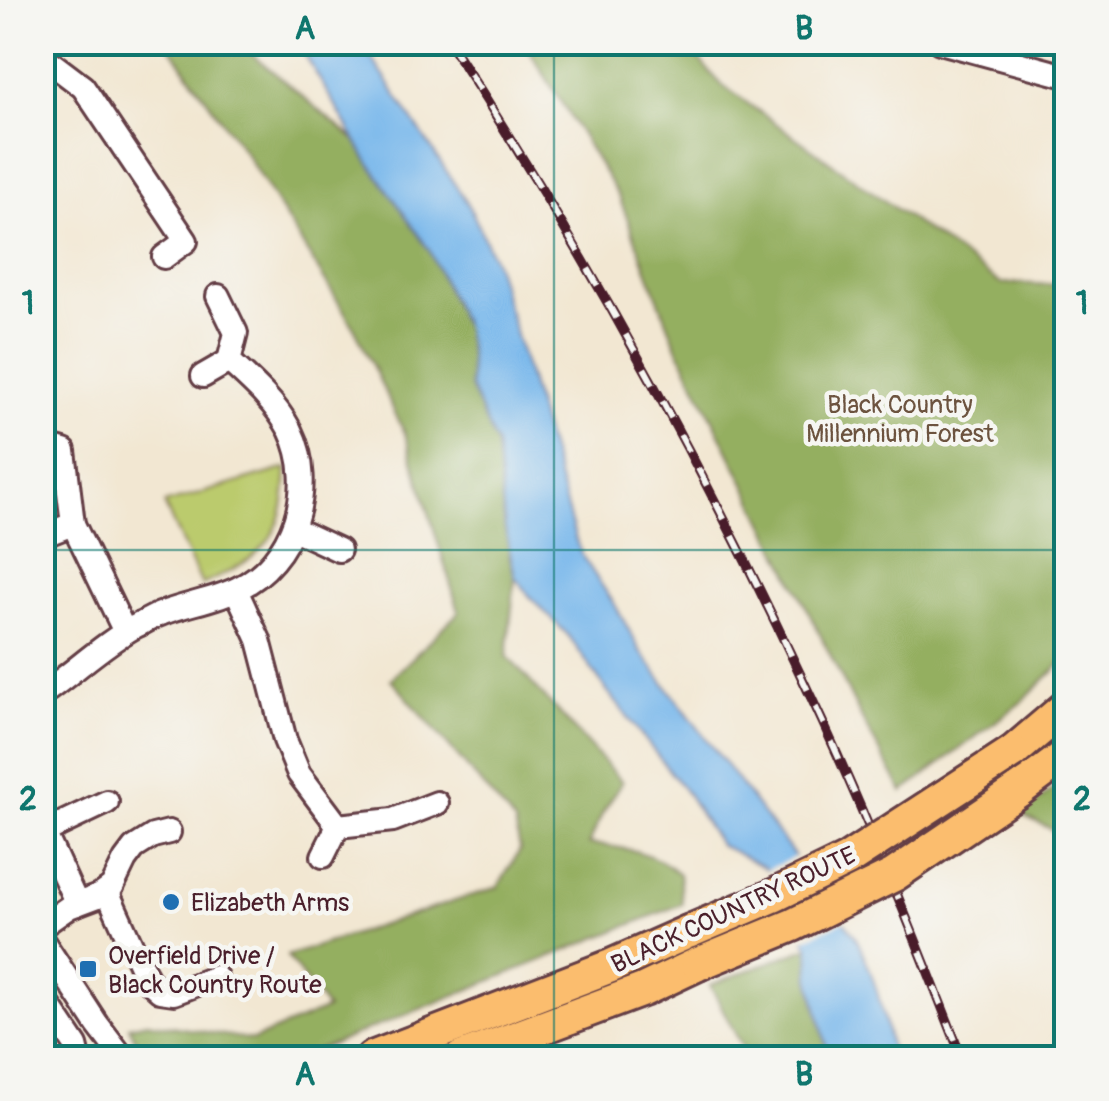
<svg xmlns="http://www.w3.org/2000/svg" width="1109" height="1101" font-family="Pangolin,sans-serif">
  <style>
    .green { fill: #bbcb6d; stroke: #82754c; stroke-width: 2.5 }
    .forest { fill: #94af60; stroke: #6f6746; stroke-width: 2.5 }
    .water { fill: #78b7eb; stroke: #616b8b; stroke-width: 2.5 }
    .pier { fill: #f2e7d2 }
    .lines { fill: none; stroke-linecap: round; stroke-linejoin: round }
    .minor-casing { stroke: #633d44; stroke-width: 28 }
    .highway-casing { stroke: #633d44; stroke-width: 38 }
    .minor { stroke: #fff; stroke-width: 22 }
    .highway { stroke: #fbbd6e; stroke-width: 32 }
    .rail-casing { stroke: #4a1f2b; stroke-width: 10 }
    .rail { stroke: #f6f6f2; stroke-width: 6; stroke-dasharray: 19; stroke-linecap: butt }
    .highway-bridge-casing { stroke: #633d44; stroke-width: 38; stroke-linecap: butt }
    .highway-bridge { stroke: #fbbd6e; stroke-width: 32 }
    .grid { fill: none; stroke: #0f766e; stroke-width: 2.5; stroke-opacity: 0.55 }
    .poi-dot { fill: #1f6fb2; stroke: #f6f6f2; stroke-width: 4 }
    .labels { text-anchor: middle; stroke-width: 9; stroke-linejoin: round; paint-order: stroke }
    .park-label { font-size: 25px; fill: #6c533f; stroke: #f6f6f2 }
    .poi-label { font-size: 25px; fill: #4a1f2b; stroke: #f6f6f2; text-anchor: start }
    .street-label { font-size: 25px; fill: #4a1f2b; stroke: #f6f6f2 }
    .neatline { fill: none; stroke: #0f766e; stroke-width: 4 }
    .grid-label { font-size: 32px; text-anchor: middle; font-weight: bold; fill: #0f766e }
  </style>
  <rect width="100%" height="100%" fill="#f6f6f2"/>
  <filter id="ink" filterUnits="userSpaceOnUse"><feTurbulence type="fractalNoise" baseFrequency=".01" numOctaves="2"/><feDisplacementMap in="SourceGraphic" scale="20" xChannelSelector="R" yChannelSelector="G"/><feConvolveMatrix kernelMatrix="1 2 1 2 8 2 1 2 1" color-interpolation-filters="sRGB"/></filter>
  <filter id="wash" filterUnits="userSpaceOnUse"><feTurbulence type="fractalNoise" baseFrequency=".0048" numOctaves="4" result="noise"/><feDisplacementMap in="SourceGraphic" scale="40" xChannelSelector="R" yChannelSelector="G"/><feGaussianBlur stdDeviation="2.25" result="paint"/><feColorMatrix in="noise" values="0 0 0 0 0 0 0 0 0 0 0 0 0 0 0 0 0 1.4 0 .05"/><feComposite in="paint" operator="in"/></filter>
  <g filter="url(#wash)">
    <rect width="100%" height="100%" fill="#f2e7d2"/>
    <!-- green -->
    <path class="green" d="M287,468C286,480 286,494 283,507C273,553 240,566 202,585L164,504Z"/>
    <!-- forest -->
    <g class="forest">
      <path d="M167,43H244L246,49L356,141L429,250L465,329L469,353L496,445L510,558L515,577L507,656L622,782L602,814L589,844C623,847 653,851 679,874L682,904L298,1058H159L137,1043L129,1026L147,1022L253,1040L327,1009L287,956L498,887L520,850L515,823L391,679L459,612L405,434L354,327L247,156Z"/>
      <path d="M525,43H684L722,85L1000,283L1066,285V659L1024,700L903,792L866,727L676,345L619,197Z"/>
      <path d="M1066,778V836L1022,815Z"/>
      <path d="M809,947L810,978L829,1058H748L710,985Z"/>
    </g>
    <!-- water -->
    <path class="water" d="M298,43H362L470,207L494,260L577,543L584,559L615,605L641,652L855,936C875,974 885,1016 892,1058H829L810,978L809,947L765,868L719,844L688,795L602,684L568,635L531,598L515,577L505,529L496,445L470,387L469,353L465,329L429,250L366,158Z"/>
    <!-- pier -->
    <path class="pier" d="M801,854L849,919L800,941L762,872Z"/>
  </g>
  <g filter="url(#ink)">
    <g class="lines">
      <defs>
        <g id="minor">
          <path d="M940,42L1066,76"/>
          <path d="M42,56L83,87L186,241L164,257"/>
          <path d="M218,296L236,333L229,361"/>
          <path d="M42,445L64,451L73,524L125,632"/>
          <path d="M294,529L339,550"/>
          <path d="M42,536L73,524"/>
          <path d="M236,590L259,640L285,740L299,774L338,826"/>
          <path d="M42,694C73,673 104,643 136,626C145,622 154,616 163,613C187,604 214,600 237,589C294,562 318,487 290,430C275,402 252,382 229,361L203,376"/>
          <path d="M323,856L338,826L393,820L437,803"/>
          <path d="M107,891L140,964L150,982L160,991L174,993L216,977"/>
          <path d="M77,904L44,832L107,802"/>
          <path d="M42,926L69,907L101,895L112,887L125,860L134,848L153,836L169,832"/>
          <path d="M42,940L97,1024L123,1058"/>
          <path d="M42,995L76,1046L79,1058"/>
        </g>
        <g id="highway">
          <path d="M1013,752L1066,707"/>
          <path d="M1018,791L1066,755"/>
          <path d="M372,1058L611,966L688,932"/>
          <path d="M461,1058L643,990L698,964"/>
        </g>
      </defs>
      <!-- minor casing -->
      <use href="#minor" class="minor-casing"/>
      <!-- highway casing -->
      <use href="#highway" class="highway-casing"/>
      <!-- minor -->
      <use href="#minor" class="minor"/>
      <!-- highway -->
      <use href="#highway" class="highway"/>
      <defs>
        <path id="rail" d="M449,42C581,245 698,457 801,676C861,801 912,930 962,1058"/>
      </defs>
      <!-- rail casing -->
      <use href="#rail" class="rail-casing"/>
      <!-- rail -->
      <use href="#rail" class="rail"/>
      <defs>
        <g id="highway-bridge">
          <path d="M688,932L773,896L847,860L1013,752"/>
          <path d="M698,964L793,925L894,875L1018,791"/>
        </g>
      </defs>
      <!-- highway-bridge casing -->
      <use href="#highway-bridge" class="highway-bridge-casing"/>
      <!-- highway-bridge -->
      <use href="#highway-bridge" class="highway-bridge"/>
    </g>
  </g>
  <!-- grid -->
  <path class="grid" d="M554,42V1058M42,550H1066"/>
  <!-- markers -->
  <g class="poi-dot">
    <circle cx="171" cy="902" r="10"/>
    <rect x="78" y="959" width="20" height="20" rx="5"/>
  </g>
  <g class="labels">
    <!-- park labels -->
    <g class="park-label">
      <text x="900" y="413">Black Country<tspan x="900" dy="29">Millennium Forest</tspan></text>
    </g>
    <!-- poi labels -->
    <g class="poi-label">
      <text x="191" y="911">Elizabeth Arms</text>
      <text x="108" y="964">Overfield Drive /<tspan x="108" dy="29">Black Country Route</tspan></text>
    </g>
    <!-- street labels -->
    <g class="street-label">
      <text transform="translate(733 909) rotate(-25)" y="9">BLACK COUNTRY ROUTE</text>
    </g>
  </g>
  <!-- margin -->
  <rect width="1109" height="1101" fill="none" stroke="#f6f6f2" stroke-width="110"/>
  <rect x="55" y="55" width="999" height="991" class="neatline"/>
  <g class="grid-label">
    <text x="305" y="39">A</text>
    <text x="804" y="39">B</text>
    <text x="28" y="314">1</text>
    <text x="1082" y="314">1</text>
    <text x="28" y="810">2</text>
    <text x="1082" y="810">2</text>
    <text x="305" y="1085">A</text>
    <text x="804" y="1085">B</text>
  </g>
</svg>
